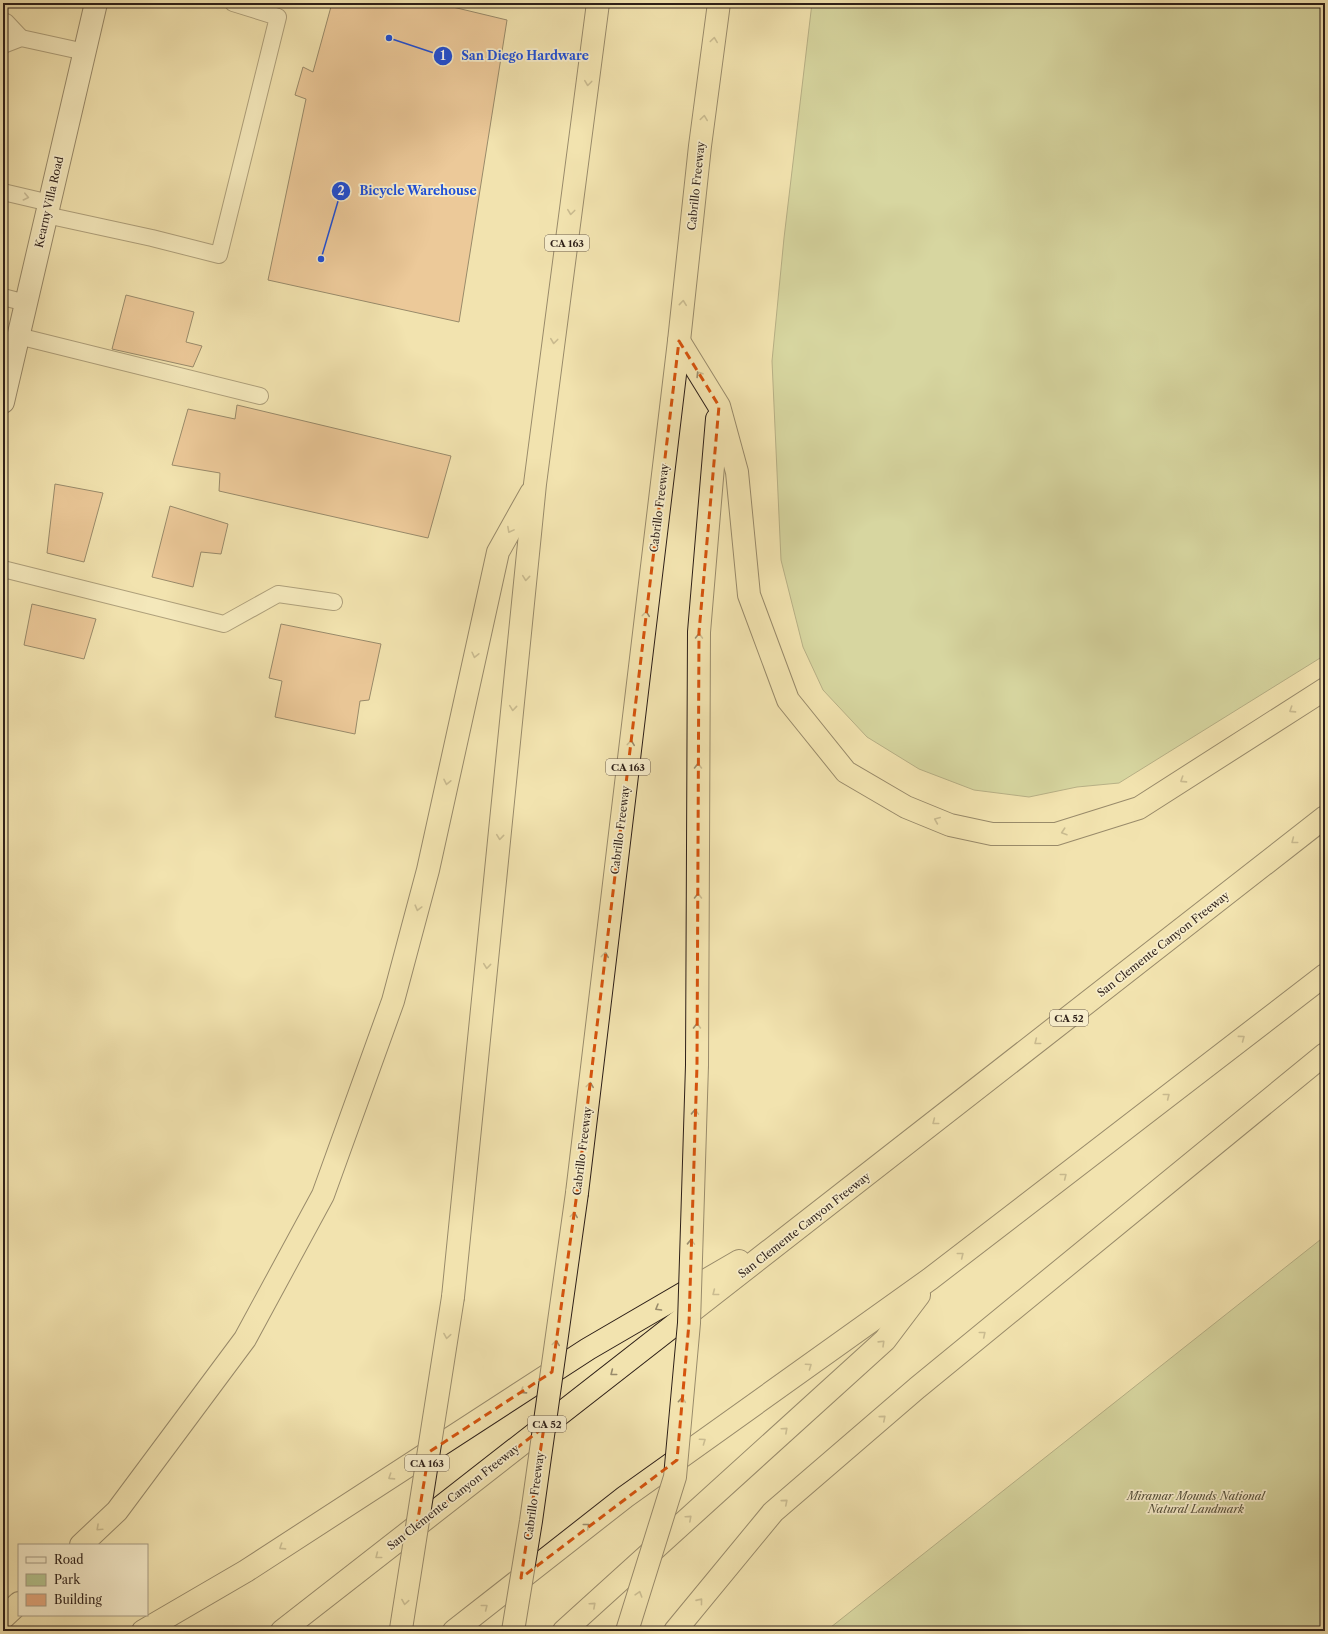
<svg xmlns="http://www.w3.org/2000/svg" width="1328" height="1634" font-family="'Libre Caslon Text',serif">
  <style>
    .green { fill: #b5c58f; stroke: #717254 }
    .building { fill: #e5a97e; stroke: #2d1f18 }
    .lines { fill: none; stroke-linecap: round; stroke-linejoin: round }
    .service-casing { stroke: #5e503e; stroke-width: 18 }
    .secondary-casing { stroke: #2d1f18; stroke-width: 24 }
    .motorway-casing { stroke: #2d1f18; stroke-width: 24 }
    .service { stroke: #f7edcb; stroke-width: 16 }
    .secondary { stroke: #f7edcb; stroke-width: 22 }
    .motorway { stroke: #f2e3af; stroke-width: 22 }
    .motorway-bridge-casing { stroke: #2d1f18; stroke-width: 24; stroke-linecap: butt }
    .motorway-bridge { stroke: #f2e3af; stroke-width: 22 }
    .oneway { stroke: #998b6b }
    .oneway2 { stroke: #9c907a }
    .marked { fill: none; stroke: #d5530d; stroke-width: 3; stroke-dasharray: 8 5; stroke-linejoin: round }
    .labels { text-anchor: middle; stroke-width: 3.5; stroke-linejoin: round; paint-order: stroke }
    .shield { fill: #f7edcb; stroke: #6a5d4e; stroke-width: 1 }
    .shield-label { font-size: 10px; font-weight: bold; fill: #2d1f18 }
    .street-label { font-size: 11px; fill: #2d1f18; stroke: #f7edcb }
    .park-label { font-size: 11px; font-style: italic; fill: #56513c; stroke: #f7edcb }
    .leader { fill: none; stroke: #1d4ed8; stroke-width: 1.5 }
    .callout-dot { fill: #1d4ed8; stroke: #f7edcb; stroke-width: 1.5 }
    .mark-label { font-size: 12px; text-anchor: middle; font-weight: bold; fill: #fff }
    .callout-label { font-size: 12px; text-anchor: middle; font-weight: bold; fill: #1d4ed8; stroke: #f7edcb; stroke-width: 3.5; stroke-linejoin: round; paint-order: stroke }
  </style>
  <rect width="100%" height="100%" fill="#f2e3af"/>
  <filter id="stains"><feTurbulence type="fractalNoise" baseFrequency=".005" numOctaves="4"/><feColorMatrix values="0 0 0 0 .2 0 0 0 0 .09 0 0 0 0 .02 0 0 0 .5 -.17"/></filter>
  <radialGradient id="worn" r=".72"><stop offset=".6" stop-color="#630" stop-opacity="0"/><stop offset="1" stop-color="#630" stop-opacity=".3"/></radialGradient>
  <!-- green -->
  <g class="green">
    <path d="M812,3H1325V655L1119,783L1077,787L1029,797L974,790L919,769L867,737L823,690L803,647L781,560L772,361L784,238Z"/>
    <path d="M1325,1236V1631H826Z"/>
  </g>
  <!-- building -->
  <g class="building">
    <path d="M332,3H436L507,20L459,322L268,280L306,99L295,95L303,67L313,72Z"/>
    <path d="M126,295L194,312L186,342L202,346L193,367L112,349Z"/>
    <path d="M237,405L451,456L428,538L219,491L220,473L172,465L188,409L235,419Z"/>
    <path d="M55,484L103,493L84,562L47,553Z"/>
    <path d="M170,506L228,524L221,554L201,552L193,587L152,577Z"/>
    <path d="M32,604L96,619L84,659L24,645Z"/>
    <path d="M281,624L381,644L369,700L360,701L355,734L275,717L282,681L269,678Z"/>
  </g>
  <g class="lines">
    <defs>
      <g id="service">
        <path d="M3,21L6,22L21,38"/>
        <path d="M3,45L21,38L85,52"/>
        <path d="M3,192L50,203"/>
        <path d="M46,215L152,238L219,255L278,17L233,3"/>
        <path d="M3,297L26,303"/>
        <path d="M18,336L260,396"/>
        <path d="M3,569L224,624L278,594L334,602"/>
      </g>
      <path id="secondary" d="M3,402L96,3"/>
      <g id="motorway">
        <path d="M679,341L719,406L737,472L749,595L788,700L846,772L906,807L950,825L992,834H1056L1139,808L1325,689"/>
        <path d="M697,1065L699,632L717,419"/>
        <path d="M577,1193L679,341L700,146L719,3"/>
        <path d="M453,1297L535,484L598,3"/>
        <path d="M81,1545L117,1511L245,1339L323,1195L393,1001L428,870L498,552L531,493"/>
        <path d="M3,1618L19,1603"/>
        <path d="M143,1631L246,1571L588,1349L739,1261"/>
        <path d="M282,1631L1325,817"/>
        <path d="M454,1631L625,1497L930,1279L1325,975"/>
        <path d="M564,1631L885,1340L919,1295"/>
        <path d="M675,1631L773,1512L917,1388L1325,1054"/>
      </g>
    </defs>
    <!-- service casing -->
    <use href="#service" class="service-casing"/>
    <!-- secondary casing -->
    <use href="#secondary" class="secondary-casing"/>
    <!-- motorway casing -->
    <use href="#motorway" class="motorway-casing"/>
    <!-- service -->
    <use href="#service" class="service"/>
    <!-- secondary -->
    <use href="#secondary" class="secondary"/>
    <!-- motorway -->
    <use href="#motorway" class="motorway"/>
    <defs>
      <g id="motorway-bridge">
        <path d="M401,1629L453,1297"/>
        <path d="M513,1631L531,1521L577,1193"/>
        <path d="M627,1631L675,1477L689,1323L697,1065"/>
      </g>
    </defs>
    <!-- motorway-bridge casing -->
    <use href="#motorway-bridge" class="motorway-bridge-casing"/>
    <!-- motorway-bridge -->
    <use href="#motorway-bridge" class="motorway-bridge"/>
  </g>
  <!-- one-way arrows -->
  <defs><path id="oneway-chevron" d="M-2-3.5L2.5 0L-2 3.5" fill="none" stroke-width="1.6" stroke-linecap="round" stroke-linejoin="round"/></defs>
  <g class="oneway">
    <use href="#oneway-chevron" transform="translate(714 40) rotate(-82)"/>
    <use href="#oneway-chevron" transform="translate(588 83) rotate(97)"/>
    <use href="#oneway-chevron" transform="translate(704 118) rotate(-82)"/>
    <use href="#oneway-chevron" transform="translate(571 212) rotate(97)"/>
    <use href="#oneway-chevron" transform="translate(683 303) rotate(-84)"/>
    <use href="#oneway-chevron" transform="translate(554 341) rotate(97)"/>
    <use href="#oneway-chevron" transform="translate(699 374) rotate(-122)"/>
    <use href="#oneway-chevron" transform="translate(510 530) rotate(118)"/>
    <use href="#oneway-chevron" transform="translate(526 578) rotate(96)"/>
    <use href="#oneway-chevron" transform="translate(646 614) rotate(-83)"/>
    <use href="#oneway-chevron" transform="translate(699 636) rotate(-89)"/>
    <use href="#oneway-chevron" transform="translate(475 655) rotate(103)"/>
    <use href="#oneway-chevron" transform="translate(513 708) rotate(96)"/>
    <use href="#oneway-chevron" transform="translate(1292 710) rotate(147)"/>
    <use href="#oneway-chevron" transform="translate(631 743) rotate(-83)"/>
    <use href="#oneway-chevron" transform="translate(698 766) rotate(-90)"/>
    <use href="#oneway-chevron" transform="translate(1183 780) rotate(147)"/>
    <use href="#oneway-chevron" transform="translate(447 782) rotate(102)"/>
    <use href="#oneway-chevron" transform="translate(937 820) rotate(-157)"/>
    <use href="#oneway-chevron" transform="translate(1064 832) rotate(162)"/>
    <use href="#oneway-chevron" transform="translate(500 837) rotate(96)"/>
    <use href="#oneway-chevron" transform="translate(1294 841) rotate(142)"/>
    <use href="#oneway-chevron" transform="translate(698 896) rotate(-90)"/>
    <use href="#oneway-chevron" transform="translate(418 908) rotate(105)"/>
    <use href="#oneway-chevron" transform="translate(605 955) rotate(-83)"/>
    <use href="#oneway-chevron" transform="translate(487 966) rotate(96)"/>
    <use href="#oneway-chevron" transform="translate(697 1026) rotate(-90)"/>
    <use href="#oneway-chevron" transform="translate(1242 1038) rotate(-37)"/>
    <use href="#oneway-chevron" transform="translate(1037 1042) rotate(142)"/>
    <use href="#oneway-chevron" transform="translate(590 1085) rotate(-83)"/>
    <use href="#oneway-chevron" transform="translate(1167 1096) rotate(-38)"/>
    <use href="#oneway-chevron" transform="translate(695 1112) rotate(-88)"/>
    <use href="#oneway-chevron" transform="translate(935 1122) rotate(142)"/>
    <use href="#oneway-chevron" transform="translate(1064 1176) rotate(-38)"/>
    <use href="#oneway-chevron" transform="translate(574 1215) rotate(-82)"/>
    <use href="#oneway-chevron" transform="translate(691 1242) rotate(-88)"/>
    <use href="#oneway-chevron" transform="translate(961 1255) rotate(-38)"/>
    <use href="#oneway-chevron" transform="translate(715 1293) rotate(142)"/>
    <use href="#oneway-chevron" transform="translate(658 1308) rotate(150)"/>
    <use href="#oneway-chevron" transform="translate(983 1334) rotate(-39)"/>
    <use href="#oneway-chevron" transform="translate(447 1336) rotate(99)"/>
    <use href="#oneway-chevron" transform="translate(556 1343) rotate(-82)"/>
    <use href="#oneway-chevron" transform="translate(882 1343) rotate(-44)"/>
    <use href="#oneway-chevron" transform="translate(809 1366) rotate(-35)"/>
    <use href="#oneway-chevron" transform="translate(613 1373) rotate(142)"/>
    <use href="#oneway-chevron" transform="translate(523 1391) rotate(147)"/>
    <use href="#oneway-chevron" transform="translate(682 1400) rotate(-85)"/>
    <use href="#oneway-chevron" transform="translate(883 1418) rotate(-41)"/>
    <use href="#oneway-chevron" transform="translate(785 1430) rotate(-42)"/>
    <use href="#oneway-chevron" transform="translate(703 1441) rotate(-35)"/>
    <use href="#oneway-chevron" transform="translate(391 1477) rotate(147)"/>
    <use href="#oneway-chevron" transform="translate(785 1502) rotate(-41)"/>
    <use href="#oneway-chevron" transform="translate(689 1518) rotate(-42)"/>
    <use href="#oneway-chevron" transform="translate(587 1526) rotate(-38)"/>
    <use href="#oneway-chevron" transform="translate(99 1528) rotate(137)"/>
    <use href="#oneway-chevron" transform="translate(282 1547) rotate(147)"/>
    <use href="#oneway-chevron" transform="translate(378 1556) rotate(142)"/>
    <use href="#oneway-chevron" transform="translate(639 1594) rotate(-73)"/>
    <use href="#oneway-chevron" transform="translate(700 1601) rotate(-51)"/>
    <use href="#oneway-chevron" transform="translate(405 1602) rotate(99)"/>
    <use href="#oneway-chevron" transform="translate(593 1605) rotate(-42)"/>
    <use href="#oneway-chevron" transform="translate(485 1607) rotate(-38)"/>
  </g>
  <use class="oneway2" href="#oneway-chevron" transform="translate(26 197) rotate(13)"/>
  <!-- marked area -->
  <path d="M0 0H1328V1634H0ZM679,341L719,406L699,632L697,1065L689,1323L677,1460L521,1578L544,1427L417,1525L429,1452L552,1372L577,1193Z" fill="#f2e3af" fill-opacity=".55" fill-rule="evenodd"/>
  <path class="marked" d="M679,341L719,406L699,632L697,1065L689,1323L677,1460L521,1578L544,1427L417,1525L429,1452L552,1372L577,1193Z"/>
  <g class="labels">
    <!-- shield labels -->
    <g class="shield">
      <rect x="545" y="235" width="44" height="16" rx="3"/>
      <rect x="606" y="759" width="44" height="16" rx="3"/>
      <rect x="1050" y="1010" width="38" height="16" rx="3"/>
      <rect x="528" y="1416" width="38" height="16" rx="3"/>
      <rect x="405" y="1455" width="44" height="16" rx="3"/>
    </g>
    <g class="shield-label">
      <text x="567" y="247">CA 163</text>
      <text x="628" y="771">CA 163</text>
      <text x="1069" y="1022">CA 52</text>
      <text x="547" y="1428">CA 52</text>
      <text x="427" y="1467">CA 163</text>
    </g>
    <!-- street labels -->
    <g class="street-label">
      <text transform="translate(696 186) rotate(-84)" y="4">Cabrillo Freeway</text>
      <text transform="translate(49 202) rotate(-77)" y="4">Kearny Villa Road</text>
      <text transform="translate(659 508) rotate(-83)" y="4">Cabrillo Freeway</text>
      <text transform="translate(620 830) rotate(-83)" y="4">Cabrillo Freeway</text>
      <text transform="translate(1163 944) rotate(-38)" y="4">San Clemente Canyon Freeway</text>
      <text transform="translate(582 1151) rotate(-83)" y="4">Cabrillo Freeway</text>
      <text transform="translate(804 1225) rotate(-38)" y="4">San Clemente Canyon Freeway</text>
      <text transform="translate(534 1496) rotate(-82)" y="4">Cabrillo Freeway</text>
      <text transform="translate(453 1497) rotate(-38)" y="4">San Clemente Canyon Freeway</text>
    </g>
    <!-- park labels -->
    <g class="park-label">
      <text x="1196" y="1500">Miramar Mounds National<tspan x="1196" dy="13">Natural Landmark</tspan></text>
    </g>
  </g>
  <!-- callouts -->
  <path class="leader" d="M389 38L443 56M321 259L341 191"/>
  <g class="callout-dot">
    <circle cx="389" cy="38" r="4"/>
    <circle cx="321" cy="259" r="4"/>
    <circle cx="443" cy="56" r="10"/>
    <circle cx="341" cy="191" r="10"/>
  </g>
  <g class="mark-label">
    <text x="443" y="60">1</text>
    <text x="341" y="195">2</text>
  </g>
  <g class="callout-label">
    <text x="525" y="60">San Diego Hardware</text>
    <text x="418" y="195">Bicycle Warehouse</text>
  </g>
  <!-- margin -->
  <rect width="1328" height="1634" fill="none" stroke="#f2e3af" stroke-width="16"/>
  <rect x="4" y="4" width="1320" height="1626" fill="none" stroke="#2d1f18" stroke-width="2"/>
  <rect x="8" y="8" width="1312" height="1618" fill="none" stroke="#2d1f18"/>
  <!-- legend -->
  <rect x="18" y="1544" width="130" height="72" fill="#f7edcb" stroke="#a69b83"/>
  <rect x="26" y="1557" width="20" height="6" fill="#f7edcb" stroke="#a69b83"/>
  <text x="54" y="1564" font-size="12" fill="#2d1f18">Road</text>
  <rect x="26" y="1574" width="20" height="12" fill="#b5c58f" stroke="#a69b83"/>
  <text x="54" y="1584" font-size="12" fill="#2d1f18">Park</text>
  <rect x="26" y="1594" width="20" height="12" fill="#e5a97e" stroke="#a69b83"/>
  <text x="54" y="1604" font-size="12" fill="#2d1f18">Building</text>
  <rect width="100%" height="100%" filter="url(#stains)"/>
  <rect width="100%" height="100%" fill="url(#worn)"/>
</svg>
